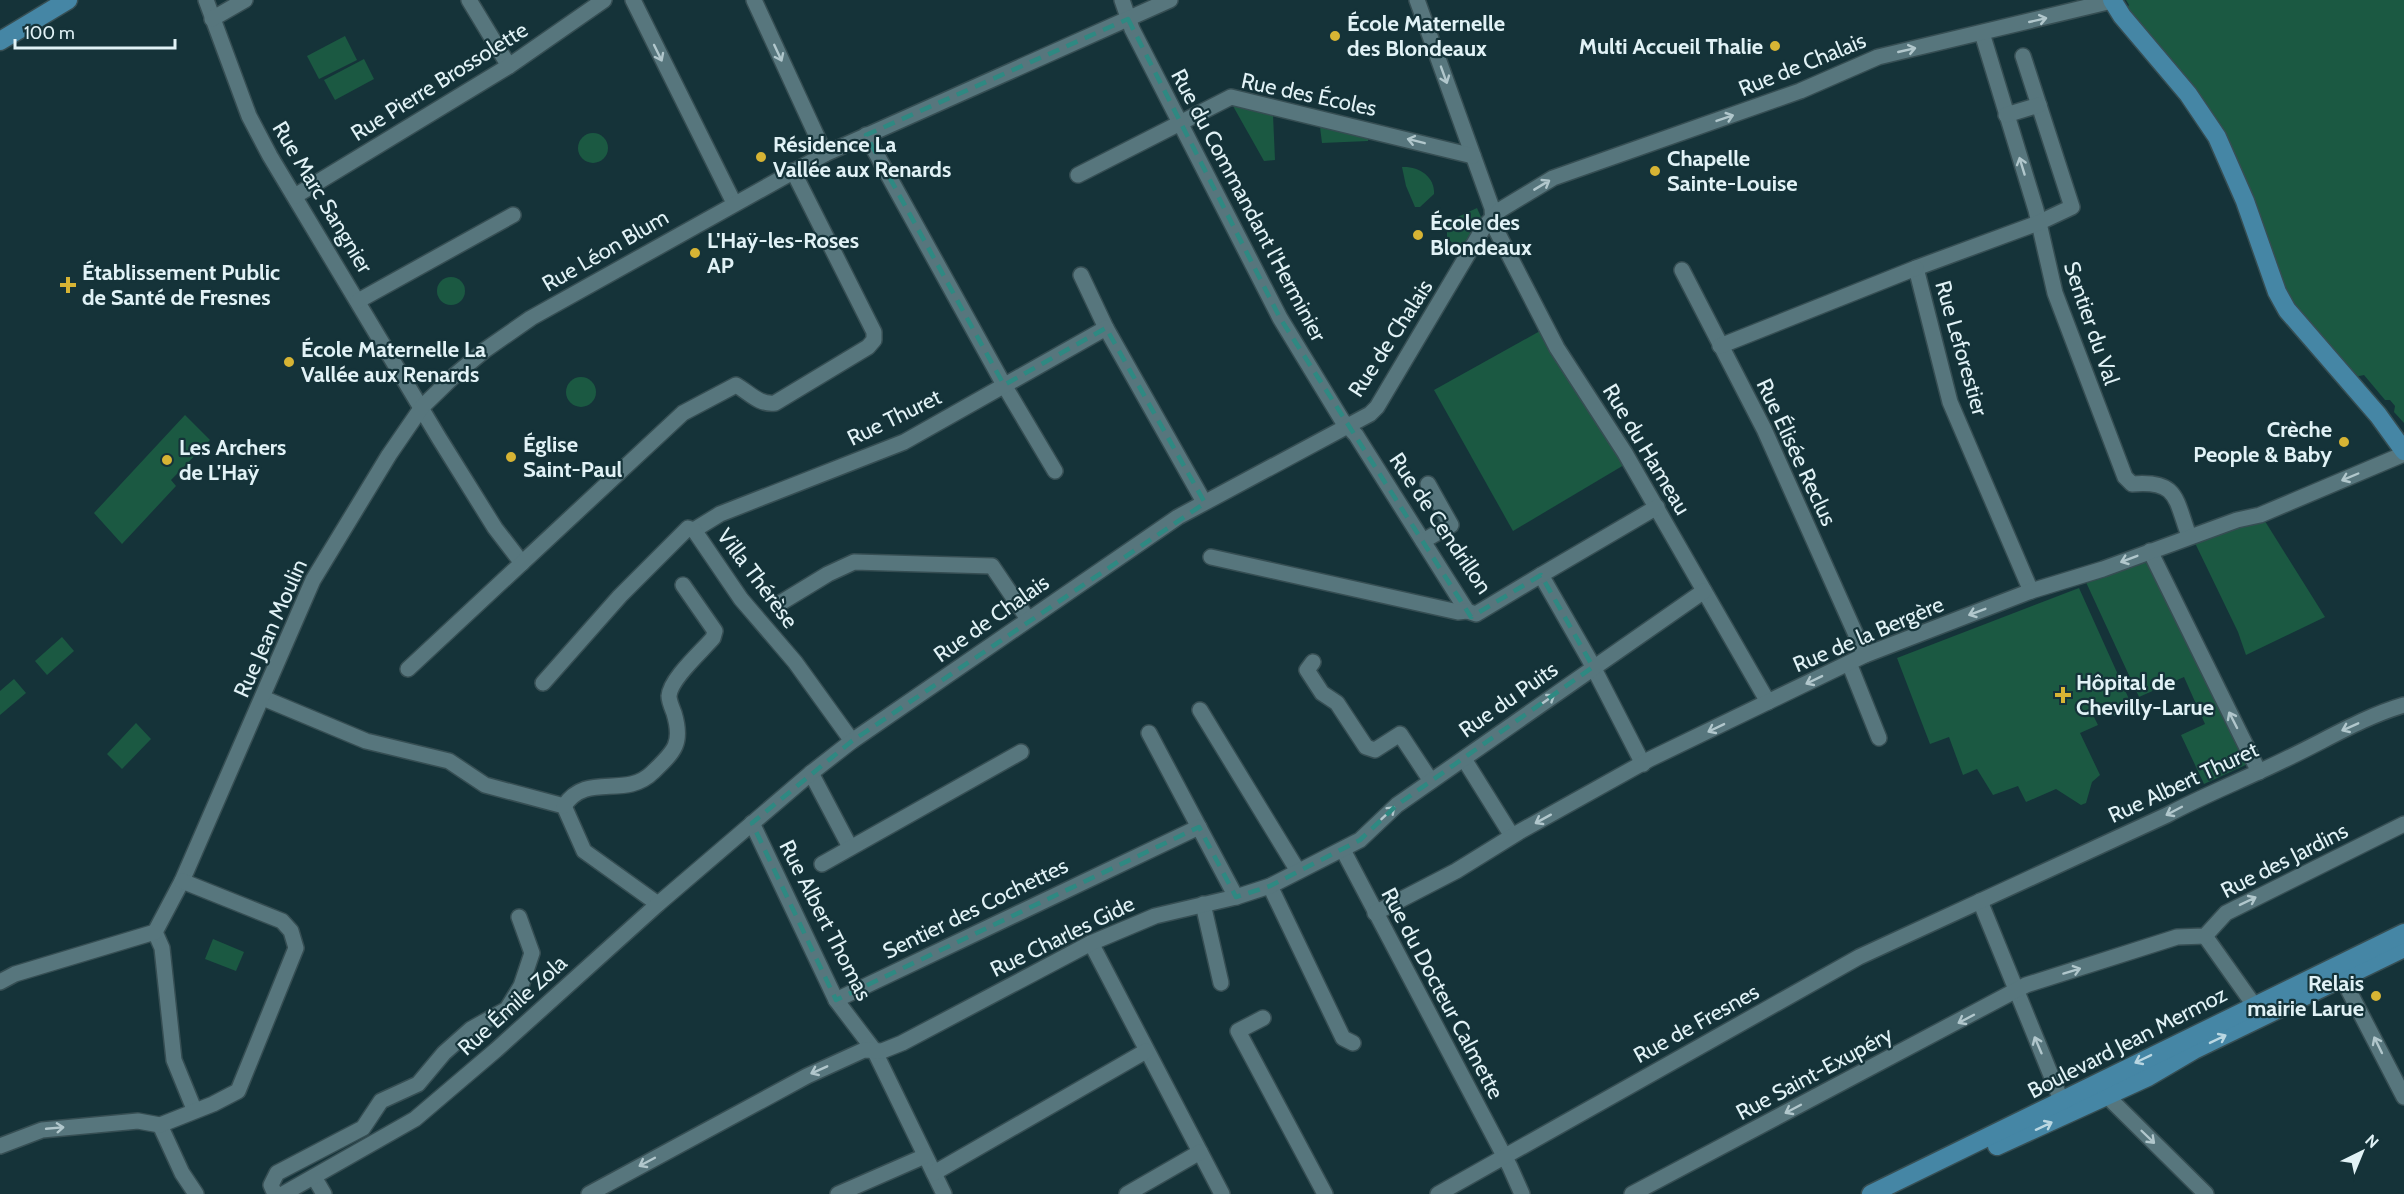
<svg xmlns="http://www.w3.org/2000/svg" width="2404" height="1194" font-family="Cabin,sans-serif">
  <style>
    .green { fill: #1b5942 }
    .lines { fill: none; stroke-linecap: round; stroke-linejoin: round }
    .minor-casing { stroke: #364e53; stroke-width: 18 }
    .major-casing { stroke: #364e53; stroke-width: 21 }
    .minor { stroke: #57767d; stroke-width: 15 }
    .major { stroke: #4586a5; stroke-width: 18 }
    .oneway { stroke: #b1c7cc }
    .oneway2 { stroke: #bad7e2 }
    .marked { fill: none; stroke: #2e8982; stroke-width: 4.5; stroke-dasharray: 12 8; stroke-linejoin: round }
    .poi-dot { fill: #d7b434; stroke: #153339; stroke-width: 2 }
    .labels { text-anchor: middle; stroke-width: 4.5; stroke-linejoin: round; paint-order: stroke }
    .poi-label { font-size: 22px; font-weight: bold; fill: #e1f2f6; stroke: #153339; text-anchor: start }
    .street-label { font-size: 22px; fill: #e1f2f6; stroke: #153339 }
  </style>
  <rect width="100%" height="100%" fill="#153339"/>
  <!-- green -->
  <g class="green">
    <path d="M2126,0H2404V423L2394,412L2395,406L2390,400H2385L2364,375L2355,377L2294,308L2285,293L2248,190L2127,8L2129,5Z"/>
    <path d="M345,36L357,60L319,79L307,56Z"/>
    <path d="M364,59L374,79L335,100L324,80Z"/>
    <path d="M1233,106L1273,115L1275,160L1264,161Z"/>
    <path d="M1320,127L1368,138V141L1322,143Z"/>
    <circle cx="593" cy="148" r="15"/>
    <path d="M1402,167C1418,166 1435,176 1434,194L1420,207H1415L1406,186Z"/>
    <path d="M1477,208L1481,217L1460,252L1447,237V222Z"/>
    <circle cx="451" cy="291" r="14"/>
    <path d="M1540,331L1624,465L1513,531L1434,390Z"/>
    <circle cx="581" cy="392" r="15"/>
    <path d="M185,415L210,440L171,480L176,486L122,544L94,513Z"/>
    <path d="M2263,518L2325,617L2246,655L2238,632L2195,543Z"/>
    <path d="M2145,559L2148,562L2250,763L2204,784L2181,735L2205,724L2184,677L2139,697L2085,580Z"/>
    <path d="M2079,588L2133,708L2114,716L2109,706L2101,703L2092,713L2098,725L2080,733L2100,775L2092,782L2086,803L2081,805L2056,789L2026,802L2018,786L1993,795L1977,769L1963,775L1949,737L1930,744L1897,658Z"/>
    <path d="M62,637L74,651L47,675L35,661Z"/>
    <path d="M14,679L26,693L0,715V691Z"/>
    <path d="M136,723L151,739L122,769L107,754Z"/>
    <path d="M213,939L244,952L236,971L205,959Z"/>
  </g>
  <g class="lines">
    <defs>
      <g id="minor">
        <path d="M206,0L249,116L270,156L439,438L495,528L522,563"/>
        <path d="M469,0L509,66"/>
        <path d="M633,0L734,203"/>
        <path d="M754,0L825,154"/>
        <path d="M1122,0L1132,29L1280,318L1342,420L1356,435L1467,611L1476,614L1541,575L1589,659L1643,764"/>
        <path d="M1417,0L1492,208L1493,224L1557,348L1625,453L1768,702"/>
        <path d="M212,19L245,0"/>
        <path d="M1982,33L2036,210L2055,293L2125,477L2132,484C2178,480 2175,498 2189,536"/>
        <path d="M2023,56L2072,207L2038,223L1916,268L1950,402L2031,591"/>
        <path d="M2006,115L2039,105"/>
        <path d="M866,135L1004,385L1055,471"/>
        <path d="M1078,175L1231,97L1473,156"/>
        <path d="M295,196L509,66L604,0"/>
        <path d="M1682,270L1764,429L1865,655"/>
        <path d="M1081,275L1106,328L1204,502"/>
        <path d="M358,301L513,215"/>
        <path d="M1720,346L1916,268"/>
        <path d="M694,530L720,514L904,442L1106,328"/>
        <path d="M1423,541L1451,525L1428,484"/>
        <path d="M2150,551L2259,772"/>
        <path d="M1211,557L1458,612L1467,611"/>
        <path d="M1541,575L1657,507"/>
        <path d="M782,602L828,574L854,562L992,566L1028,619"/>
        <path d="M1313,662L1307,670L1322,693L1337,703L1366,747L1375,750L1400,734L1431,781"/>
        <path d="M1849,663L1879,738"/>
        <path d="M408,669L683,413L736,385C750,393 759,405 775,403L868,347L874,340V332L793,171"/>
        <path d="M543,683L620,596L688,528L694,530L741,599L795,662L852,741"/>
        <path d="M263,698L366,741L449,761L485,785L564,806L584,851L658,904"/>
        <path d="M1200,710L1298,871"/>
        <path d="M1149,733L1236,897"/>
        <path d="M1464,759L1512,836"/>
        <path d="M811,773L850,847"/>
        <path d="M564,806C587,771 625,800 653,772C675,751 683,743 674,713C672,708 669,701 669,696C670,679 702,651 713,638L715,631L683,585"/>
        <path d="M752,823L836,1000L874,1050L944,1194"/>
        <path d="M1343,850L1510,1167L1522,1194"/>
        <path d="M822,864L1021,752"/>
        <path d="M1270,886L1343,1038L1353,1043"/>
        <path d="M1980,901L2066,1112"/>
        <path d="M1203,904L1221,983"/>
        <path d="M1375,913L1456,871L1519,832L1650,759L1865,655L2031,591L2103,569L2237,520L2260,515L2404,454"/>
        <path d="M155,932L162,948L174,1060L194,1109"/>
        <path d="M2205,936L2254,1005"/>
        <path d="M1091,943L1222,1194"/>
        <path d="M2337,968L2404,1097"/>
        <path d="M0,982L15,974L155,932L182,881L313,580L389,455L422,407L455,375L485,350L531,318L825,154L1170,0"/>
        <path d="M836,1000L1199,827"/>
        <path d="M1263,1018L1238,1031L1325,1194"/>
        <path d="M2110,1086L2108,1096L2113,1102L2206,1194"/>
        <path d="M160,1125L182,1173L196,1194"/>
        <path d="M0,1146L42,1130L138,1121L160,1125L213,1104L238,1091L296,948L291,931L282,921L182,881"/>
        <path d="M934,1173L1146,1051"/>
        <path d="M314,1177L324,1194"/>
        <path d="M275,1194L271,1185L277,1173L363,1128L381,1101L418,1084L444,1053L471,1029L507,1009L521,986L532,953L519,917"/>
        <path d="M283,1194L415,1119L496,1050L658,904L811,773L852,741L1178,517L1370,414L1377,407L1484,227L1500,210L1553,178L1800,91L1878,57L2112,1"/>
        <path d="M589,1194L807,1076L864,1050L882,1051L902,1043L1091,943L1155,916L1236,897L1270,886L1360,840L1397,805L1704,591"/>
        <path d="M838,1194L925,1156"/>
        <path d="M1127,1194L1200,1152"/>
        <path d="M1438,1194L1859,957L2167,815C2206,794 2248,778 2288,758C2326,740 2363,717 2404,705"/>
        <path d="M1632,1194L2026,985L2177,937L2205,936L2226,913L2404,824"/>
      </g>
      <g id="major">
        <path d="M2112,0L2122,16L2188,94L2217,137L2245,201L2277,292L2287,310L2378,415L2404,451"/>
        <path d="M0,41L68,0"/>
        <path d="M1997,1146L2148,1077L2194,1050L2404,948"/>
        <path d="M1871,1194L2404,933"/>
      </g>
    </defs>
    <!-- minor casing -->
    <use href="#minor" class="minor-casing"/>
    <!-- major casing -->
    <use href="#major" class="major-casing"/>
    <!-- minor -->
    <use href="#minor" class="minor"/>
    <!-- major -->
    <use href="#major" class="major"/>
  </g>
  <!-- one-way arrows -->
  <defs><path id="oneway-shaft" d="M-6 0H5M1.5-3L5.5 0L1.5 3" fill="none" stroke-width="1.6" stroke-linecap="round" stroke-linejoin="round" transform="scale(1.5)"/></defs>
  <g class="oneway">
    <use href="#oneway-shaft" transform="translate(2038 20) rotate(-13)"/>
    <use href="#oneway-shaft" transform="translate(1907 50) rotate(-13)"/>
    <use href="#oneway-shaft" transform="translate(658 53) rotate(64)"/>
    <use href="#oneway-shaft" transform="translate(778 53) rotate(65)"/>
    <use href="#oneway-shaft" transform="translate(1444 75) rotate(70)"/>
    <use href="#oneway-shaft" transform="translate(1725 118) rotate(-19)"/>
    <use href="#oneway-shaft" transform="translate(1416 141) rotate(-166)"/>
    <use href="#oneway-shaft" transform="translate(2022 166) rotate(-107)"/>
    <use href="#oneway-shaft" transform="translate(1542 185) rotate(-31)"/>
    <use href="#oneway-shaft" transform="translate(2350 477) rotate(157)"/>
    <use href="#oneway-shaft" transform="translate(2129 559) rotate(159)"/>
    <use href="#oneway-shaft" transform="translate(1977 612) rotate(159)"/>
    <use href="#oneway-shaft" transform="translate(1814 680) rotate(154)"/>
    <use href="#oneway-shaft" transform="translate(1547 700) rotate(-35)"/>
    <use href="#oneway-shaft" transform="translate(2233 720) rotate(-117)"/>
    <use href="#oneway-shaft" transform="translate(2350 727) rotate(156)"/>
    <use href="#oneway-shaft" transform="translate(1716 728) rotate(154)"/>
    <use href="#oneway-shaft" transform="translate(2174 811) rotate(152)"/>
    <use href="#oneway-shaft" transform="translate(1388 813) rotate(-43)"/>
    <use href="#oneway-shaft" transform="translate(1543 819) rotate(151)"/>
    <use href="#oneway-shaft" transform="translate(2248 901) rotate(-26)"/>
    <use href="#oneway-shaft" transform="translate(2072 971) rotate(-17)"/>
    <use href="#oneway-shaft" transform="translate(1966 1019) rotate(152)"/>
    <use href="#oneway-shaft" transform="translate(2038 1045) rotate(-113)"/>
    <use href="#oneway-shaft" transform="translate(2378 1045) rotate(-116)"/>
    <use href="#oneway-shaft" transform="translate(819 1070) rotate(156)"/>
    <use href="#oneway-shaft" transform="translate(1793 1109) rotate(152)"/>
    <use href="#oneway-shaft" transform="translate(55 1128) rotate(-5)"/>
    <use href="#oneway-shaft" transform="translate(2148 1137) rotate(44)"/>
    <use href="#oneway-shaft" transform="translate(647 1162) rotate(152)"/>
  </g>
  <g class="oneway2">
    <use href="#oneway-shaft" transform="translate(2218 1039) rotate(-26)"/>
    <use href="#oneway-shaft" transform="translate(2143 1059) rotate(154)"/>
    <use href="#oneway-shaft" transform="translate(2044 1126) rotate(-25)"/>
  </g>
  <!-- marked area -->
  <path class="marked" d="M1128,19L1280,318L1471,617L1541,575L1593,667L1397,805L1360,840L1270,886L1236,897L1199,827L836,1000L752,823L852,741L1205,503L1106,328L1004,385L866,135Z"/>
  <!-- markers -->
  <g class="poi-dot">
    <circle cx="1335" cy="36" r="6"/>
    <circle cx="1775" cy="46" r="6"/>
    <circle cx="761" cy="157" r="6"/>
    <circle cx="1655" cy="171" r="6"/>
    <circle cx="1418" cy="235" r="6"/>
    <circle cx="695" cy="253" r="6"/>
    <path d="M65 276h6v6h6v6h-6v6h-6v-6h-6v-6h6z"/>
    <circle cx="289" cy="362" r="6"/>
    <circle cx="2344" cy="442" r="6"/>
    <circle cx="511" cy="457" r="6"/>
    <circle cx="167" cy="460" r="6"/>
    <path d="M2060 686h6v6h6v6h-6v6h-6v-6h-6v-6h6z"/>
    <circle cx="2376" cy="996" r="6"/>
  </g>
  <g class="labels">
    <!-- poi labels -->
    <g class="poi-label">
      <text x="1347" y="31">École Maternelle<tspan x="1347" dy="25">des Blondeaux</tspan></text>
      <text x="1763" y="54" text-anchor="end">Multi Accueil Thalie</text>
      <text x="773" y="152">Résidence La<tspan x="773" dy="25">Vallée aux Renards</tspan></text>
      <text x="1667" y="166">Chapelle<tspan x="1667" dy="25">Sainte-Louise</tspan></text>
      <text x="1430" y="230">École des<tspan x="1430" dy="25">Blondeaux</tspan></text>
      <text x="707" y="248">L'Haÿ-les-Roses<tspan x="707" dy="25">AP</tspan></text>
      <text x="82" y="280">Établissement Public<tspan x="82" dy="25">de Santé de Fresnes</tspan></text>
      <text x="301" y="357">École Maternelle La<tspan x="301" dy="25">Vallée aux Renards</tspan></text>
      <text x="2332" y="437" text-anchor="end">Crèche<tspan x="2332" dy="25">People &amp; Baby</tspan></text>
      <text x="523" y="452">Église<tspan x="523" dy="25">Saint-Paul</tspan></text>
      <text x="179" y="455">Les Archers<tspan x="179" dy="25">de L'Haÿ</tspan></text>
      <text x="2076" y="690">Hôpital de<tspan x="2076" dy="25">Chevilly-Larue</tspan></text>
      <text x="2364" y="991" text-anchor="end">Relais<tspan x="2364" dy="25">mairie Larue</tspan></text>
    </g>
    <!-- street labels -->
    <g class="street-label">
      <text transform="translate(1802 64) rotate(-22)" y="8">Rue de Chalais</text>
      <text transform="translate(439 81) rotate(-32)" y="8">Rue Pierre Brossolette</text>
      <text transform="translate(1309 94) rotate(12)" y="8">Rue des Écoles</text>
      <text transform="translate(323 197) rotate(59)" y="8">Rue Marc Sangnier</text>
      <text transform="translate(1249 205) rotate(62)" y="8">Rue du Commandant l'Herminier</text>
      <text transform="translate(605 250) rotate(-30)" y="8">Rue Léon Blum</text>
      <text transform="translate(2092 323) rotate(71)" y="8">Sentier du Val</text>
      <text transform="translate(1390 338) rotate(-57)" y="8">Rue de Chalais</text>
      <text transform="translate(1962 348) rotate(74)" y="8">Rue Leforestier</text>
      <text transform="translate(894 417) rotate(-26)" y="8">Rue Thuret</text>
      <text transform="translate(1647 449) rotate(59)" y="8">Rue du Hameau</text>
      <text transform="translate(1797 452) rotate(65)" y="8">Rue Élisée Reclus</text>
      <text transform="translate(1441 523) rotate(56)" y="8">Rue de Cendrillon</text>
      <text transform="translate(758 578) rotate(53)" y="8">Villa Thérèse</text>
      <text transform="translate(991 618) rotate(-35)" y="8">Rue de Chalais</text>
      <text transform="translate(270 628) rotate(-66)" y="8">Rue Jean Moulin</text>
      <text transform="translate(1868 634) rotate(-23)" y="8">Rue de la Bergère</text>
      <text transform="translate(1508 699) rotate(-35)" y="8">Rue du Puits</text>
      <text transform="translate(2183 782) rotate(-25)" y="8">Rue Albert Thuret</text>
      <text transform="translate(2284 860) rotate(-27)" y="8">Rue des Jardins</text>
      <text transform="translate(975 908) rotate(-26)" y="8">Sentier des Cochettes</text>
      <text transform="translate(826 920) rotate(63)" y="8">Rue Albert Thomas</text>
      <text transform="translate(1062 936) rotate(-26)" y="8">Rue Charles Gide</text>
      <text transform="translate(1443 993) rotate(62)" y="8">Rue du Docteur Calmette</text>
      <text transform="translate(512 1005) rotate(-42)" y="8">Rue Émile Zola</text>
      <text transform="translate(1696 1023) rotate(-29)" y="8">Rue de Fresnes</text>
      <text transform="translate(2127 1042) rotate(-27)" y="8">Boulevard Jean Mermoz</text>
      <text transform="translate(1814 1073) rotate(-28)" y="8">Rue Saint-Exupéry</text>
    </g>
  </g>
  <!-- north arrow -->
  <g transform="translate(2362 1152) rotate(43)" stroke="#153339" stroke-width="4.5" paint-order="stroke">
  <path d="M0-4.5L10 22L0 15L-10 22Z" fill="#e1f2f6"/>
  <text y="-9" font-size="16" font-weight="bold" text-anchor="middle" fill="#e1f2f6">N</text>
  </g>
  <!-- scale -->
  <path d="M15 39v9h160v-9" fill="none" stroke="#e1f2f6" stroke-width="3"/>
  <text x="24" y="39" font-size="18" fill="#e1f2f6" stroke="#153339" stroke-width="4.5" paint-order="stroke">100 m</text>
</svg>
